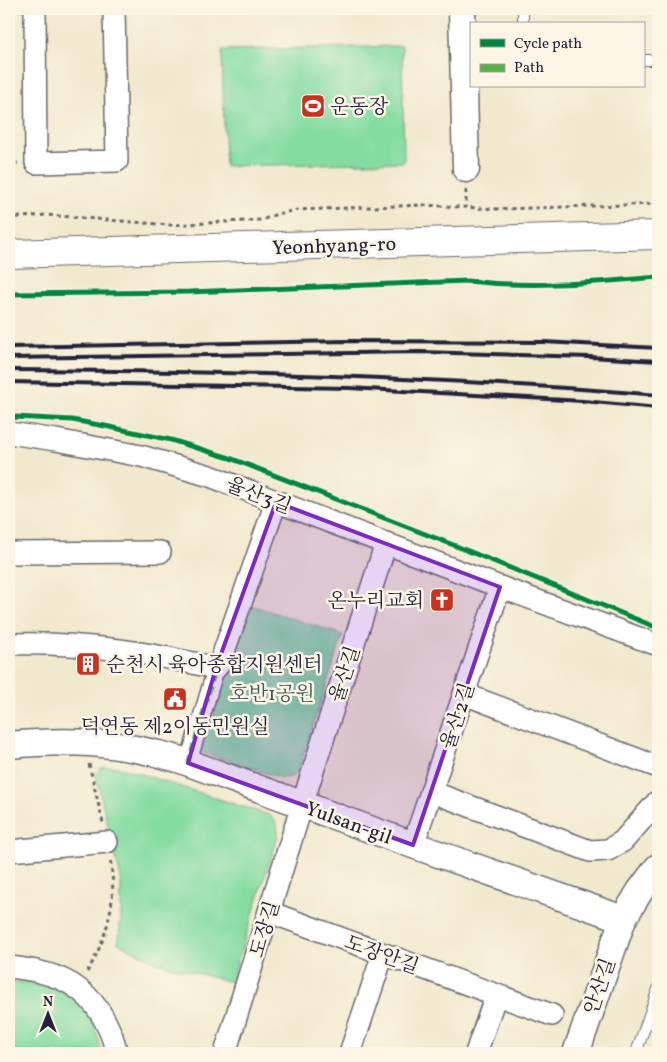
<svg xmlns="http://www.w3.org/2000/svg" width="667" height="1062" font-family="Vollkorn,'Noto Serif KR',serif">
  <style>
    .green { fill: #84dca0; stroke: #537f6e }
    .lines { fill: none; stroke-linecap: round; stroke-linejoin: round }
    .service-casing { stroke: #6a686e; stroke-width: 12 }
    .pedestrian-casing { stroke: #6a686e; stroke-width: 19 }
    .minor-casing { stroke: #6a686e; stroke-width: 24 }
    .tertiary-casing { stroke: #6a686e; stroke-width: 29 }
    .secondary-casing { stroke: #6a686e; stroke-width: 30 }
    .path { stroke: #6a686e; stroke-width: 3; stroke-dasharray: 4 4; stroke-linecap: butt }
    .service { stroke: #fff; stroke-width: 10 }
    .pedestrian { stroke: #fff; stroke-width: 16 }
    .minor { stroke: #fff; stroke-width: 21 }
    .tertiary { stroke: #fff; stroke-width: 26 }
    .secondary { stroke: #fff; stroke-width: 28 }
    .rail { stroke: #22223b; stroke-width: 4 }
    .quiet { stroke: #55b146; stroke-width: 4; stroke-dasharray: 8 4; stroke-linecap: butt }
    .cycleway-casing { stroke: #fcf5e5; stroke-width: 8 }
    .cycleway { stroke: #00873e; stroke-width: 5 }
    .marked { fill: #7b2cbf; fill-opacity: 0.2; stroke: #7b2cbf; stroke-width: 4; stroke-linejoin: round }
    .labels { text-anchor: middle; stroke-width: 5; stroke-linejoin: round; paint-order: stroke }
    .poi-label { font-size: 20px; fill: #22223b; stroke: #fcf5e5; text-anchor: start }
    .street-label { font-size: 20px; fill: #22223b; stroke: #fcf5e5 }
    .park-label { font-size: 20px; fill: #3f5a59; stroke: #fcf5e5 }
  </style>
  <rect width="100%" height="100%" fill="#fcf5e5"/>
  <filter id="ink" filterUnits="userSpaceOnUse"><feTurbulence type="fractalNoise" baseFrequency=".02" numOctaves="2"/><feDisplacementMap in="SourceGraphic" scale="10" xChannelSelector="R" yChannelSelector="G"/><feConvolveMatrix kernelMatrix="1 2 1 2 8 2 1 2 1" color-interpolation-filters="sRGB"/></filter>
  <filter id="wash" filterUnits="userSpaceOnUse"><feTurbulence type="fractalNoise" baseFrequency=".0096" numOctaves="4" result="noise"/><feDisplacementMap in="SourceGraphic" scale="20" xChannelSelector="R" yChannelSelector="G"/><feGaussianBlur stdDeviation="1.12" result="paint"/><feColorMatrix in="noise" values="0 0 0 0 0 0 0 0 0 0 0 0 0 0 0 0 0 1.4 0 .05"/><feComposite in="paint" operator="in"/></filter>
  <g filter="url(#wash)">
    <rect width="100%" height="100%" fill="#f1e9cd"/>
    <!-- green -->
    <g class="green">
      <path d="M402,46L404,162L225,166L222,50Z"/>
      <path d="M250,605L343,635L297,774L291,777L282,778L201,752Z"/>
      <path d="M105,767H116L135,772L269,815C277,821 278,826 278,836L231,982L158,963L118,943L121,920V879L96,777C97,771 99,768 105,767Z"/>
      <path d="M9,982H26L55,986L80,1002L93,1020L102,1053H9Z"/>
    </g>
  </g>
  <g filter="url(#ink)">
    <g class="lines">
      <defs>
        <g id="service">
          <path d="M523,9V24"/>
          <path d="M643,60H658"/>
          <path d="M636,1053L658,989"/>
        </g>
        <path id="pedestrian" d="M188,763L216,668"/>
        <g id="minor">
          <path d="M35,9L36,163L117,161L114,9"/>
          <path d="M9,433L56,440L141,456L210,476L500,587L658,645"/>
          <path d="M9,553L160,552"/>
          <path d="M9,644C82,642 145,652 216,668L220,663L276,502"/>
          <path d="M464,694L658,767"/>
          <path d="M432,792L590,851L608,850L623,841L658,801"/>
          <path d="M413,845L500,587"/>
          <path d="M9,851L107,842"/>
          <path d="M269,912L552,1015"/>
          <path d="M9,967C50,971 84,981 105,1021C110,1031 115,1041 116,1053"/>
          <path d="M225,1053L302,805L386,543"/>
          <path d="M350,1053L383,954"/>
          <path d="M476,1053L496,995"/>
        </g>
        <g id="tertiary">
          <path d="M462,9L466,169"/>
          <path d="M9,745C71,739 118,742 178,759L413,845L623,919L640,891L658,867"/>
          <path d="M576,1053L623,919"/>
        </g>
        <path id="secondary" d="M9,254L658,235"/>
      </defs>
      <!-- service casing -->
      <use href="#service" class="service-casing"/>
      <!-- pedestrian casing -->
      <use href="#pedestrian" class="pedestrian-casing"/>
      <!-- minor casing -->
      <use href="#minor" class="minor-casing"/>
      <!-- tertiary casing -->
      <use href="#tertiary" class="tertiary-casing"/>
      <!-- secondary casing -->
      <use href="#secondary" class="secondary-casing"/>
      <!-- path -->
      <g class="path">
        <path d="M9,164L18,163"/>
        <path d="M466,190V206"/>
        <path d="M9,218L46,215L170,225L262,220L277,214L297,210L423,205L499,209L658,204"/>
        <path d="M89,764L103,823"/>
        <path d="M87,972C107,939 118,898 110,859"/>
      </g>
      <!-- service -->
      <use href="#service" class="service"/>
      <!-- pedestrian -->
      <use href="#pedestrian" class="pedestrian"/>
      <!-- minor -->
      <use href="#minor" class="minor"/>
      <!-- tertiary -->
      <use href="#tertiary" class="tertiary"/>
      <!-- secondary -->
      <use href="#secondary" class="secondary"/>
      <!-- rail -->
      <g class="rail">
        <path d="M9,347L348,341L543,342L658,348"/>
        <path d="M9,358L420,352L590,357L658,361"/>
        <path d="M9,370C225,371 442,377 658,395"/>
        <path d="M9,382L349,388L583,401L658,408"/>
      </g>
      <!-- quiet -->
      <path class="quiet" d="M188,763L216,668"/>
      <defs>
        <g id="cycleway">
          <path d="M9,294L189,292L467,281C531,288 594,283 658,277"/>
          <path d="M9,421L15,417L72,420L105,426L171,440L230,458L456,546L658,628"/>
        </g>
      </defs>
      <!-- cycleway casing -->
      <use href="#cycleway" class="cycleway-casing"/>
      <!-- cycleway -->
      <use href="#cycleway" class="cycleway"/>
    </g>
  </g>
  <!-- marked area -->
  <path class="marked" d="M276,502L500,587L413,845L188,763L216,668Z"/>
  <!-- icons -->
  <defs>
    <symbol id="stadium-square" viewBox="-11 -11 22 22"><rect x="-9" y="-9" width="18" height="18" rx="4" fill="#c8321e" stroke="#fcf5e5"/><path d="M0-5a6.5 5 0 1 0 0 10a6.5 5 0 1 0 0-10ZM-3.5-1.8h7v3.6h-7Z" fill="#fff"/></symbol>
    <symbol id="church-square" viewBox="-11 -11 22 22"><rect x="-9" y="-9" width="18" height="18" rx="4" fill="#c8321e" stroke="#fcf5e5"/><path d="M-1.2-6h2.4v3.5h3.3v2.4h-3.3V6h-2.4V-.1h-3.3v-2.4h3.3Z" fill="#fff"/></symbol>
    <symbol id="building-square" viewBox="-11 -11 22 22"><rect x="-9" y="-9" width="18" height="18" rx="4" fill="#c8321e" stroke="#fcf5e5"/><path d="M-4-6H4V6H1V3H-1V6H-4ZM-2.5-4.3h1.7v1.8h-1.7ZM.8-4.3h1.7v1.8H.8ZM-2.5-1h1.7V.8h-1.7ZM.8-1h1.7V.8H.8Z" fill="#fff"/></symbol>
    <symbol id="civic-square" viewBox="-11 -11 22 22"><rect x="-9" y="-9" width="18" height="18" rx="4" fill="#c8321e" stroke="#fcf5e5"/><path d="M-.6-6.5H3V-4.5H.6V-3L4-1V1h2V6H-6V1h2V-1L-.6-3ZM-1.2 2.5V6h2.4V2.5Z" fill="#fff"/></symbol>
  </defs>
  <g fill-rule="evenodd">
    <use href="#stadium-square" x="299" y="92" width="28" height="28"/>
    <use href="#church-square" x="428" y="586" width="28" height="28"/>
    <use href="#building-square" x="74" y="650" width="28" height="28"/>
    <use href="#civic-square" x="161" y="685" width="28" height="28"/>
  </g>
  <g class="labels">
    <!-- poi labels -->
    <g class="poi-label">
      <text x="330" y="113">운동장</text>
      <text x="424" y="607" text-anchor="end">온누리교회</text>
      <text x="106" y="671">순천시 육아종합지원센터</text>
      <text x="175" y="733" text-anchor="middle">덕연동 제2이동민원실</text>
    </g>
    <!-- street labels -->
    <g class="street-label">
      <text transform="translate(334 245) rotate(-2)" y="7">Yeonhyang-ro</text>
      <text transform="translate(259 495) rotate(21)" y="7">율산3길</text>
      <text transform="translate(344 674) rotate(-72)" y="7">율산길</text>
      <text transform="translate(457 716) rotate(-72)" y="7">율산2길</text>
      <text transform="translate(349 822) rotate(20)" y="7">Yulsan-gil</text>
      <text transform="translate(264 929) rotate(-73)" y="7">도장길</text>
      <text transform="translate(382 954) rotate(20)" y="7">도장안길</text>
      <text transform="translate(599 986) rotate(-71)" y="7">안산길</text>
    </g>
    <!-- park labels -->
    <g class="park-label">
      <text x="272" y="700">호반1공원</text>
    </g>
  </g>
  <!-- margin -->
  <rect width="667" height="1062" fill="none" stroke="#fcf5e5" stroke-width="30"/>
  <!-- legend -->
  <rect x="470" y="22" width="175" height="65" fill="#fcf5e5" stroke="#a5a1a1"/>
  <rect x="480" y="39" width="25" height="8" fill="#00873e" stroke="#a5a1a1"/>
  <text x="514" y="48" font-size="15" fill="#22223b">Cycle path</text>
  <rect x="480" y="64" width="25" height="8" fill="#55b146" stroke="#a5a1a1"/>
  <text x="514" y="72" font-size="15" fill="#22223b">Path</text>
  <!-- north arrow -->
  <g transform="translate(48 1014)" stroke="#fcf5e5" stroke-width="4" paint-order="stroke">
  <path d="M0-4L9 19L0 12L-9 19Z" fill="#22223b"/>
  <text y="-8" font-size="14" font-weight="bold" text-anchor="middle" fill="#22223b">N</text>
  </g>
</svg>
